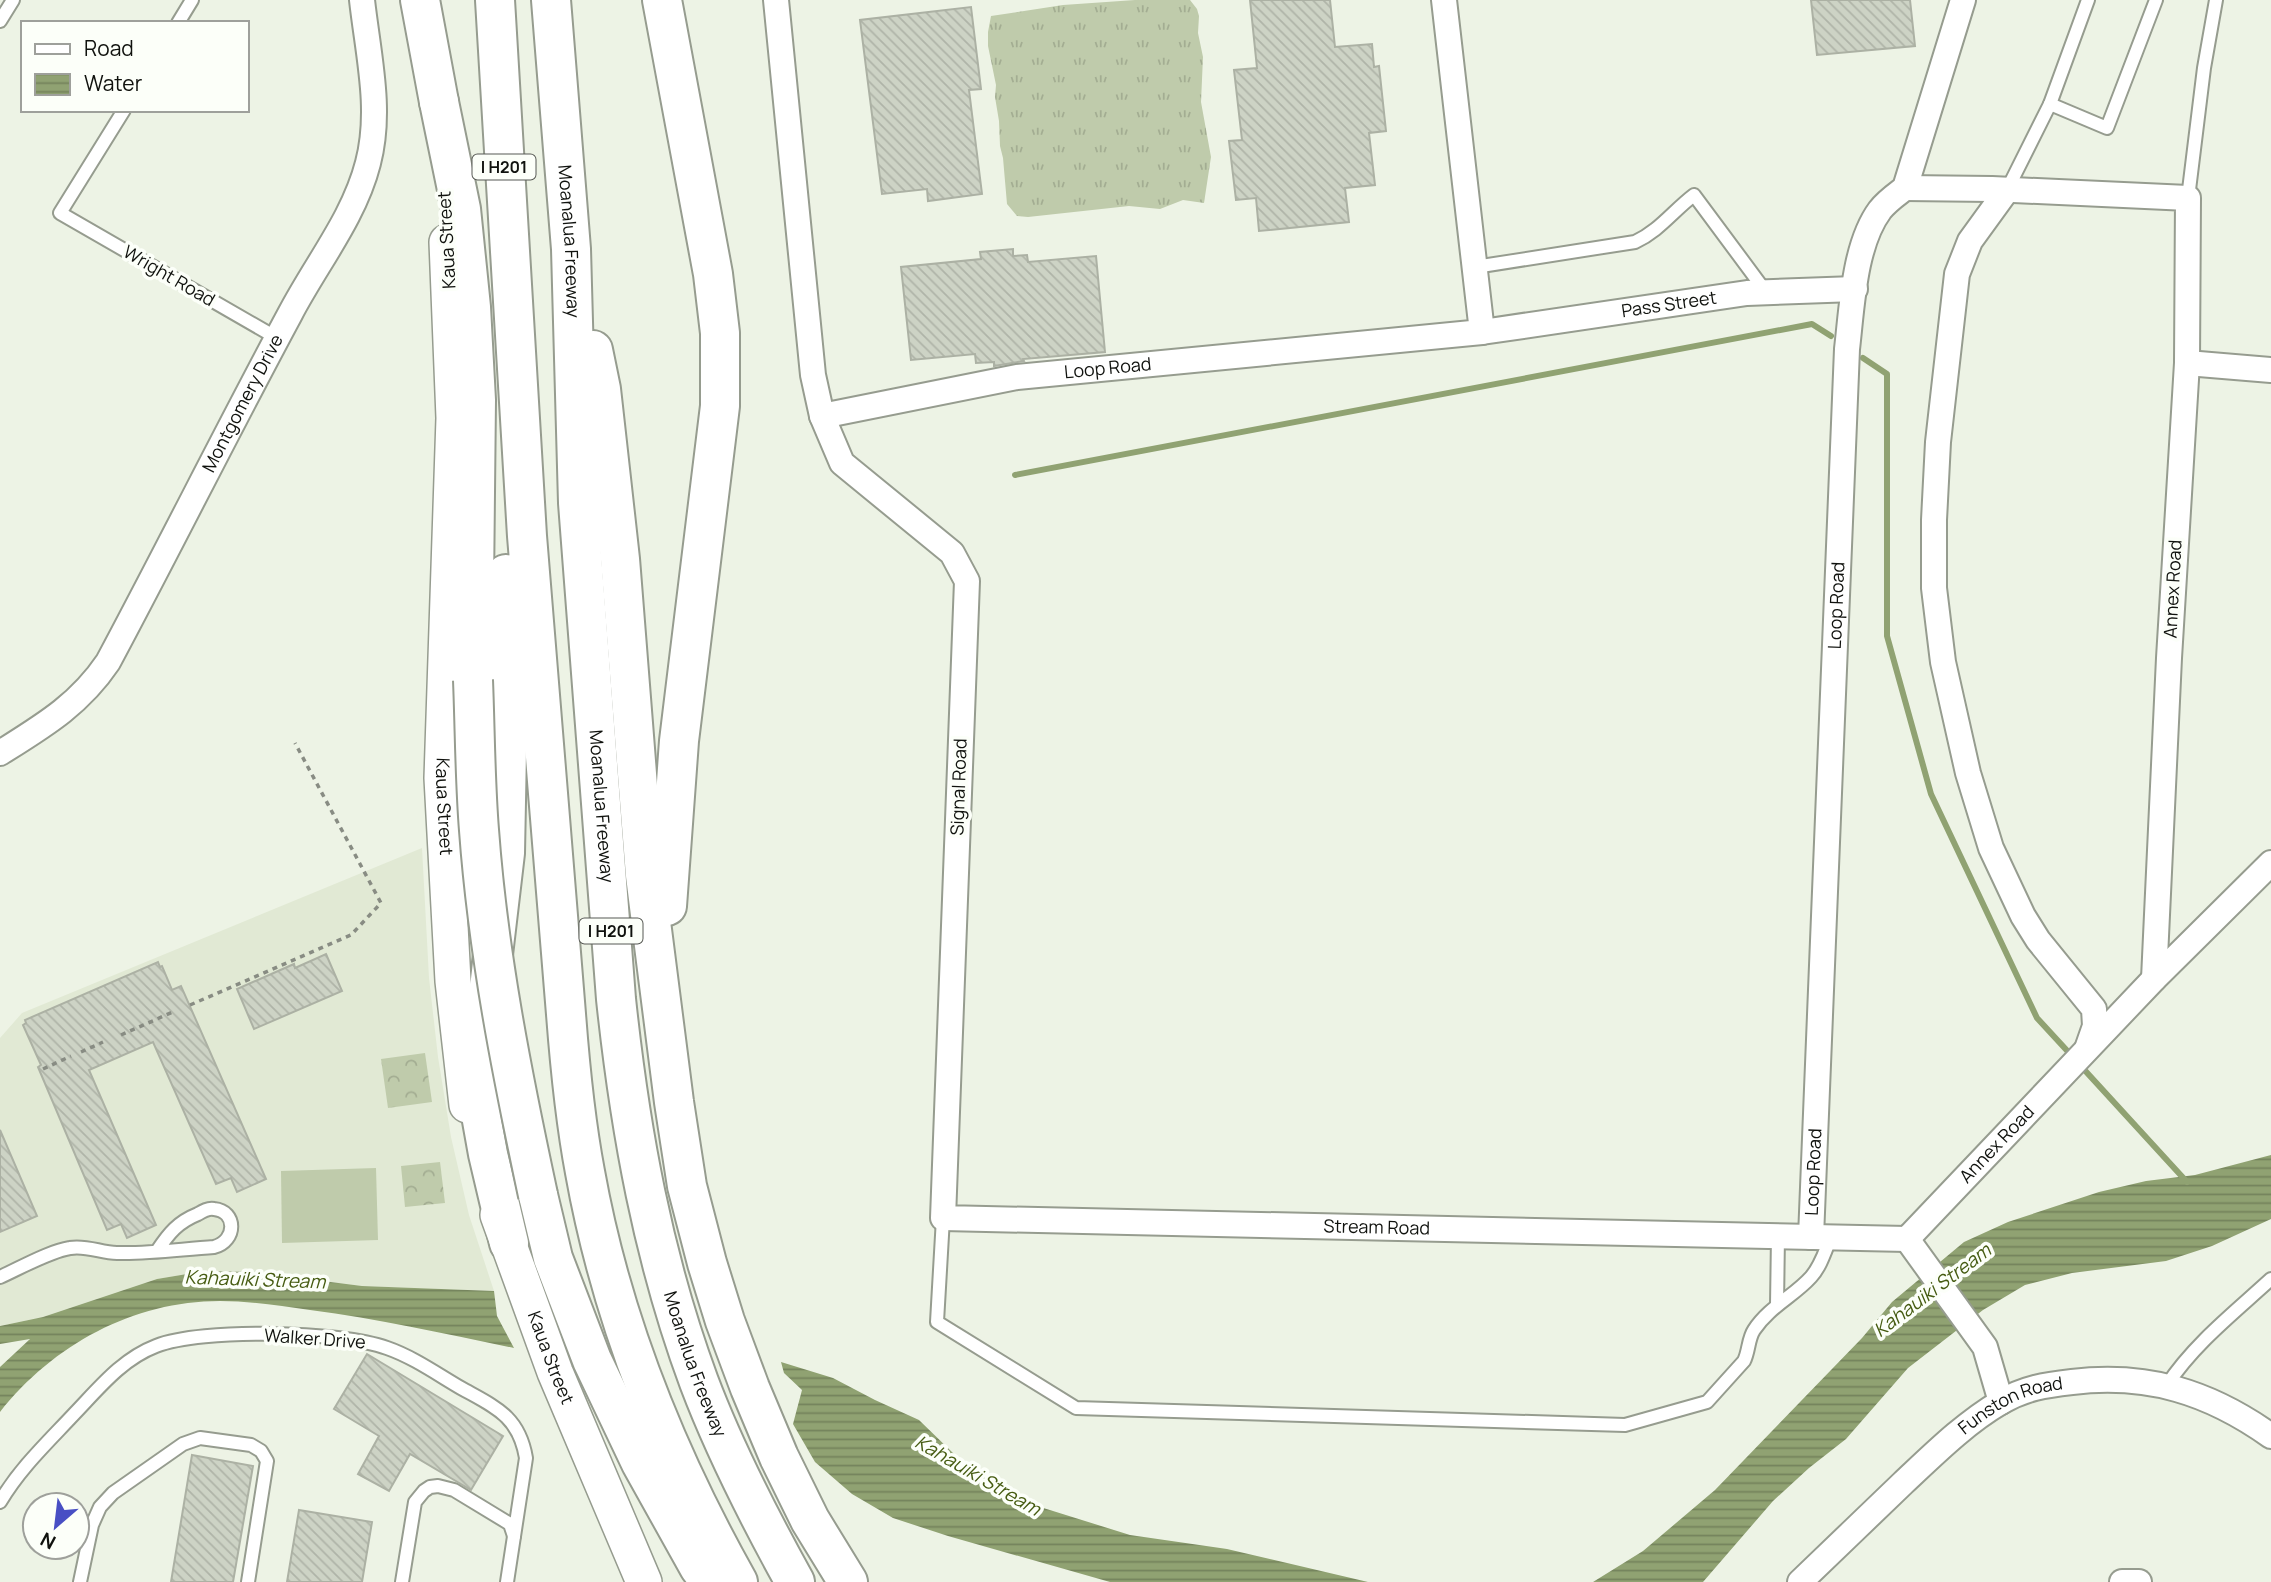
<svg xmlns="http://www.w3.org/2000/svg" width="2271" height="1582" font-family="Manrope,sans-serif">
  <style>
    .built { fill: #e1e9d4 }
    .grass { fill: url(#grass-tufts) }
    .park { fill: url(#park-crowns) }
    .garden { fill: #bfcbab }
    .water { fill: url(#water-rules) }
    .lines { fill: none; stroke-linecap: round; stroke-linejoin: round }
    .stream { stroke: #90a272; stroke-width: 6 }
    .building { fill: url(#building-back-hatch); stroke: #acb1a4; stroke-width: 2 }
    .lane-casing { stroke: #969c8f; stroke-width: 16 }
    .street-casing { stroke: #969c8f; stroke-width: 28 }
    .secondary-casing { stroke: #969c8f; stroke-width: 38 }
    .primary-casing { stroke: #969c8f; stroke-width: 42 }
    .highway-casing { stroke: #969c8f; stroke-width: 42 }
    .path { stroke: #888c83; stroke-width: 3.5; stroke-dasharray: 5 5; stroke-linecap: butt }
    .lane { stroke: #fff; stroke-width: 12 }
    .street { stroke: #fff; stroke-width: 24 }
    .secondary { stroke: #fff; stroke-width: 35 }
    .primary { stroke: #fff; stroke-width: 38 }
    .highway { stroke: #fff; stroke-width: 38 }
    .highway-bridge-casing { stroke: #969c8f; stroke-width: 42; stroke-linecap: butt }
    .highway-bridge { stroke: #fff; stroke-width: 38 }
    .labels { text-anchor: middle; stroke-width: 7; stroke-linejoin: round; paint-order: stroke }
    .shield { fill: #fcfff9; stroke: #575954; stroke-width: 2 }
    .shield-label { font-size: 16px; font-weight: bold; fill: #10120e }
    .street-label { font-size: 18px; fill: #10120e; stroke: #fcfff9 }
    .water-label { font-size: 19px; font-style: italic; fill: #465c12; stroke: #fcfff9 }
  </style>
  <defs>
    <pattern id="grass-tufts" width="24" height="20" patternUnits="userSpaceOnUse" patternTransform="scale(1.75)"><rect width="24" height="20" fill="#bfcbab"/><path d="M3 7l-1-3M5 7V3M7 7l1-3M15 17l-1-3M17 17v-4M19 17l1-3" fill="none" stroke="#a3ad92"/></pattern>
    <pattern id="park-crowns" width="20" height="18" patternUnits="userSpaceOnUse" patternTransform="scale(1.75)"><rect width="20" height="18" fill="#bfcbab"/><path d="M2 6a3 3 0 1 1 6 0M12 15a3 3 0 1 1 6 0" fill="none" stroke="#a3ad92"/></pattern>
    <pattern id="water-rules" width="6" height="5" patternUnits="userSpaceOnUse" patternTransform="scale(1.75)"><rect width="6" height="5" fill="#90a272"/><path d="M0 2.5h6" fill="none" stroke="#74835c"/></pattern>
    <pattern id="building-back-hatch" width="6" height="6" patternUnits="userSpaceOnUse" patternTransform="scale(1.75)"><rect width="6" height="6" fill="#cdd3c5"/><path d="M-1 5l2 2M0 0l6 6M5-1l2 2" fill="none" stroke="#afb4a8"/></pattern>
  </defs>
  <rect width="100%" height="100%" fill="#edf3e5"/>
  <!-- built -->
  <path class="built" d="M422,848L429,978L438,1057L451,1137L469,1215L494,1291L362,1286L253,1272L205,1271L157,1279L43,1317L0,1326V1038L22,1013Z"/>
  <!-- grass -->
  <path class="grass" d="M1135,0H1190L1197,9L1199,16L1198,33L1203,57L1201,102L1211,157L1204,203L1183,200L1160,209L1129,206L1028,217L1017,216L1007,204L1003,158L1000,146L999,121L995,97L996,85L988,46V32L991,16L1063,5Z"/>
  <!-- park -->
  <g class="park">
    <path d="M425,1053L432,1102L388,1108L381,1059Z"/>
    <path d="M440,1162L445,1203L405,1207L401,1166Z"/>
  </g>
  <!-- garden -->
  <path class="garden" d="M376,1168L378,1240L282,1243L281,1171Z"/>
  <!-- water -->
  <g class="water">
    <path d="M2271,1155V1219L2212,1246L2166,1261L2072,1273L2025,1285L1983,1310L1908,1368L1846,1439L1809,1468L1773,1501L1703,1582H1593L1643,1551L1715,1490L1862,1338L1892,1302L1964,1242L2008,1222L2099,1192L2146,1181L2195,1175Z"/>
    <path d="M205,1271L253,1272L362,1286L494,1291L497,1316L514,1348C446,1334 379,1319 310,1310C280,1306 250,1301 220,1301C133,1301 53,1345 0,1412V1367L30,1339L0,1344V1326L43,1317L157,1279Z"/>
    <path d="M781,1362L833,1378L875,1400L919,1420L954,1454L994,1484L1037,1506L1130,1535L1227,1549L1368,1582H1110L948,1536L893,1518L852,1494L815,1462L793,1424L802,1390L784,1373Z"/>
  </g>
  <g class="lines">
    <!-- stream -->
    <g class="stream">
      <path d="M1863,358L1887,374V636L1931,794L2037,1018L2072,1056"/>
      <path d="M1015,475L1812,324L1831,336"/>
      <path d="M2079,1064L2187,1182"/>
    </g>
  </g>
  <!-- building -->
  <g class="building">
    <path d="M1250,0H1330L1335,47L1372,44L1374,67L1379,66L1386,131L1369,133L1375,185L1345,188L1349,222L1259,231L1256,198L1236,200L1229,141L1242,140L1234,70L1257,68Z"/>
    <path d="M1811,0H1910L1915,46L1817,55Z"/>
    <path d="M971,7L981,89L969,90L982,194L928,201L927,189L882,194L860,20Z"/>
    <path d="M1013,249V256L1027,255L1028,262L1096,256L1105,352L1023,359L1024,361L994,366V362L976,363L975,354L911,360L901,267L981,259L980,252Z"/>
    <path d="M326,954L342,991L254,1029L237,989L294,964L295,968Z"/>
    <path d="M158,962L160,967L162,966L172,990L181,986L266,1179L237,1192L231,1178L216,1184L153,1042L89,1070L156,1225L127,1238L121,1224L107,1230L38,1067L41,1065L23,1025L26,1023L25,1020Z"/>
    <path d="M0,1130L37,1216L0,1232Z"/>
    <path d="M367,1354L503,1436L471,1490L410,1454L389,1491L358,1474L379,1436L334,1409Z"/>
    <path d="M192,1455L253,1466L233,1582H171Z"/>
    <path d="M299,1510L372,1522L362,1582H287Z"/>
  </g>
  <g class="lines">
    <defs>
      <g id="lane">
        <path d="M0,21L13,0"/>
        <path d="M178,23L192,0"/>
        <path d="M2050,104L2107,128L2156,0"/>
        <path d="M124,110L60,213L277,338"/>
        <path d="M2007,190L2050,104L2088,0"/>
        <path d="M2188,198L2204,68L2216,0"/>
        <path d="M1475,267L1635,242C1659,231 1673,211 1694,195L1766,292"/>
        <path d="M943,1218L937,1322L1076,1408L1625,1425L1707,1402L1744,1361C1749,1351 1748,1339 1754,1330C1769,1307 1794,1296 1811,1277C1821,1266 1825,1251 1831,1237"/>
        <path d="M0,1277C20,1268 50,1251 70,1248C87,1245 101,1253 117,1253C150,1254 182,1249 214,1247C237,1241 237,1211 214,1209C208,1208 203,1211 198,1214C178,1222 169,1233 157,1251"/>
        <path d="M1777,1305L1778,1236"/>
        <path d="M2167,1385C2194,1344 2235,1312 2271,1279"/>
        <path d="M0,1502C20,1468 48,1442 75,1413C99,1388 122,1359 156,1346C202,1328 340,1331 387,1348C413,1357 437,1374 461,1388C495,1407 519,1416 526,1458L507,1582"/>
        <path d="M80,1582L92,1525L100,1507L113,1493L183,1444L200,1438L251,1445L261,1451L267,1461L248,1582"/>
        <path d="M402,1582L415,1502L424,1491L430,1487L438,1486L454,1490L510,1524L514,1536"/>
      </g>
      <g id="street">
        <path id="s1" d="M776,0L813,375L822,416L842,463L952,553L967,581L943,1218L1907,1239L2154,979L2271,863"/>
        <path d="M1905,188L1992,189L2188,198L2187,363L2169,658L2154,979"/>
        <path d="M2007,190L1970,241L1957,274L1938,442L1934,520V588L1943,662L1968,773L1991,848L2023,916L2038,940L2094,1009L2095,1026L2088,1046"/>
        <path id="s2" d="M1482,332L1747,293L1855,289"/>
        <path d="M2187,363L2271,370"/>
        <path id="s3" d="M822,416L1017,377L1482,332L1444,0"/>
        <path id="s4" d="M0,753C43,726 79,705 108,662C170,546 228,429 290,314C316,264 354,218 368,163C382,110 368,54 362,0"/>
        <path id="s5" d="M1811,1237L1847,349C1852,307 1854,245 1880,210C1887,201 1896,195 1905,188L1963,0"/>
        <path d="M1907,1239L1985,1347L2001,1402"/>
        <path id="s6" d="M1800,1582C1834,1549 1869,1516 1903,1483C1934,1454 1965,1423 2001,1402C2025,1388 2045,1385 2072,1382C2148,1373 2209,1392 2271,1436"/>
        <path d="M2122,1582H2139"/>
      </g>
      <g id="secondary">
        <path id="s7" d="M447,242L454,418L442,778L453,981L467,1105"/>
        <path id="s8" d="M498,1215L555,1372L644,1582"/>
      </g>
      <path id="primary" d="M420,0L439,102"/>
      <g id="highway">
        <path d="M495,0L527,536L566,1014C570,1067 575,1119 585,1172C611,1317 666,1454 738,1582"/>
        <path id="s9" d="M551,0L571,249L578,503L616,999C630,1130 653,1258 699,1382C725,1451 759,1517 795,1582"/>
        <path d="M662,0L713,274L720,333V406L679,741L667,906"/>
        <path d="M439,102L461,209L471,307L476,400L473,680"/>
        <path d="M593,350L601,389L620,559L645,875L674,1102L687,1186L707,1263L725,1321L750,1388L779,1457L810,1520L848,1582"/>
        <path d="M506,574L508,699L505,853L479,1073L481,1115L488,1154L509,1243"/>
        <path d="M538,1195L553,1258L592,1360L641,1463L699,1567L710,1582"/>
      </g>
    </defs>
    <!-- lane casing -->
    <use href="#lane" class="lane-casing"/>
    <!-- street casing -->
    <use href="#street" class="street-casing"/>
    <!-- secondary casing -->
    <use href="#secondary" class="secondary-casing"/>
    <!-- primary casing -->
    <use href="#primary" class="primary-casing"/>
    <!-- highway casing -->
    <use href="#highway" class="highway-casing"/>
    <!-- path -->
    <g class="path">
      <path d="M190,1005L351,935L381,903L295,743"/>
      <path d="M121,1035L175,1011"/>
      <path d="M81,1052L103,1042"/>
      <path d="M43,1069L71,1056"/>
    </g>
    <!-- lane -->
    <use href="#lane" class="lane"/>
    <!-- street -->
    <use href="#street" class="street"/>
    <!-- secondary -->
    <use href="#secondary" class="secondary"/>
    <!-- primary -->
    <use href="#primary" class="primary"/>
    <!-- highway -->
    <use href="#highway" class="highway"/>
    <defs>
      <path id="highway-bridge" d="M473,680C475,730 475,780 479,830C488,953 512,1074 538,1195"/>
    </defs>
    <!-- highway-bridge casing -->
    <use href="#highway-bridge" class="highway-bridge-casing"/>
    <!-- highway-bridge -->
    <use href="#highway-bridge" class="highway-bridge"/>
  </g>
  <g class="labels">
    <!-- shield labels -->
    <g class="shield">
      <rect x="472.5" y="154.5" width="63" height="25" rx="5"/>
      <rect x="579.5" y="918.5" width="63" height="25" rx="5"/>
    </g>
    <g class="shield-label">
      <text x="504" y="173">I H201</text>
      <text x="611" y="937">I H201</text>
    </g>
    <!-- street labels -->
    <g class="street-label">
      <text transform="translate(447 240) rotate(-93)" y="6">Kaua Street</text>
      <text dy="6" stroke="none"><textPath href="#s9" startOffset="242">Moanalua Freeway</textPath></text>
      <text transform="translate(169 276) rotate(30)" y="6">Wright Road</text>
      <text dy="6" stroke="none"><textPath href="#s2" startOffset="189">Pass Street</textPath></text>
      <text dy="6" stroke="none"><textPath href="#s3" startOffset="290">Loop Road</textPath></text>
      <text dy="6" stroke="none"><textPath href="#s4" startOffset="434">Montgomery Drive</textPath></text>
      <text transform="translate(2173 589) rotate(-87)" y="6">Annex Road</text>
      <text dy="6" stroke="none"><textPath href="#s5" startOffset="632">Loop Road</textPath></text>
      <text transform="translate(959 787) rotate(-88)" y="6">Signal Road</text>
      <text dy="6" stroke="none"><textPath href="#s9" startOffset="808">Moanalua Freeway</textPath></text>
      <text dy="6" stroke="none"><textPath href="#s7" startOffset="565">Kaua Street</textPath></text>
      <text dy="6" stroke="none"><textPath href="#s1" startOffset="2376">Annex Road</textPath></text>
      <text dy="6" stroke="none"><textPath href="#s5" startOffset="65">Loop Road</textPath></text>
      <text dy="6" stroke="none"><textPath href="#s1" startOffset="1715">Stream Road</textPath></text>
      <text transform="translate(315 1339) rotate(4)" y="6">Walker Drive</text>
      <text dy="6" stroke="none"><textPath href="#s8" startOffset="152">Kaua Street</textPath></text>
      <text dy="6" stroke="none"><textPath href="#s9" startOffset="1376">Moanalua Freeway</textPath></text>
      <text dy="6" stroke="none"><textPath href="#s6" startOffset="278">Funston Road</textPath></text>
    </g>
    <!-- water labels -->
    <g class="water-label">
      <text transform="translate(255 1279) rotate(2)" y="7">Kahauiki Stream</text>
      <text transform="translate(1932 1290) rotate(-37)" y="7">Kahauiki Stream</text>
      <text transform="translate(978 1475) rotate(30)" y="7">Kahauiki Stream</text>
    </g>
  </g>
  <!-- legend -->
  <rect x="21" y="21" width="228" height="91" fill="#fcfff9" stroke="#9ea09b" stroke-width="2"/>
  <rect x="35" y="44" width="35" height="10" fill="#ffffff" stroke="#9ea09b" stroke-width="2"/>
  <text x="84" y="56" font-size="21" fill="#10120e">Road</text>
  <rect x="35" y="74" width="35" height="21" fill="url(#water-rules)" stroke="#9ea09b" stroke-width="2"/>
  <text x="84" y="91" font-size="21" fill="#10120e">Water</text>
  <!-- north arrow -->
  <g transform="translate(56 1526) rotate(208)"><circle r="33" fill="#fcfff9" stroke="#9ea09b" stroke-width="2"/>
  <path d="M0-5L12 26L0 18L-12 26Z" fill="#484fc4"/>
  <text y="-10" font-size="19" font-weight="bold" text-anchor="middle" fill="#10120e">N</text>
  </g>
</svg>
